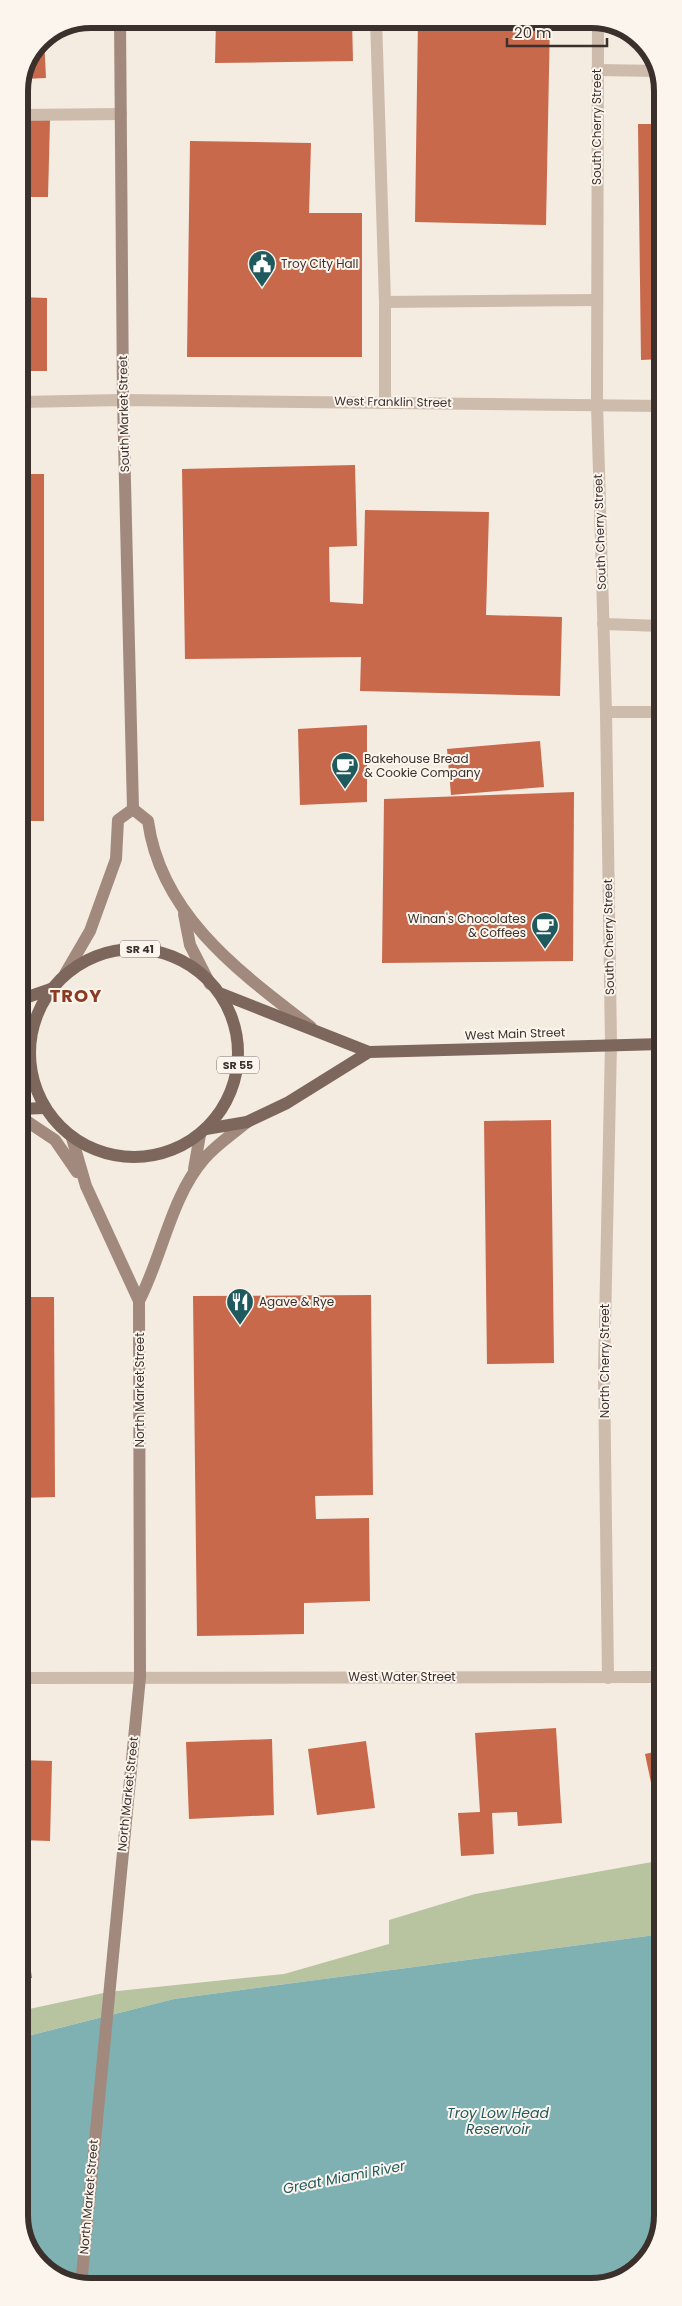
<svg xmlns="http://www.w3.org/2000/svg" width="682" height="2306" font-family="Poppins,sans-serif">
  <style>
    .green { fill: #b8c4a0 }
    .water { fill: #7fb0b2 }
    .building { fill: #c8694b }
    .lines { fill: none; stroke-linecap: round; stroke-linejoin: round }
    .service { stroke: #cdbbac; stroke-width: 12 }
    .minor { stroke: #cdbbac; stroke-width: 12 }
    .secondary { stroke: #a18a7d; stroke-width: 12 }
    .primary { stroke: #7d675c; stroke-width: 12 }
    .labels { text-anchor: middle; stroke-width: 4; stroke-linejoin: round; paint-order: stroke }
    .shield { fill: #fbf5ee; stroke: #756b66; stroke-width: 1 }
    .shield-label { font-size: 11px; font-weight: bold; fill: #3b302b }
    .street-label { font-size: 12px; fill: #3b302b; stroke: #fbf5ee }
    .poi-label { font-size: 12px; fill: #3b302b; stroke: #fbf5ee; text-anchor: start }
    .water-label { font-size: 14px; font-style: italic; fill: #1f5a5e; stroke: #fbf5ee }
    .district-label { font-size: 18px; font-weight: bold; letter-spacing: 1px; fill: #8c3b22; stroke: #fbf5ee }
    .rim { fill: none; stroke: #3b302b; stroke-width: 6 }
  </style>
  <rect width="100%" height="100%" fill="#f4ebe1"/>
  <!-- green -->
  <path class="green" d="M663,1860V1934L174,1999L20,2038V2011L108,1992L284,1974L389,1944V1920L475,1894Z"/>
  <!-- water -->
  <path class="water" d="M663,1934V2216L648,2260L606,2286L85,2287L43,2270L20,2230V2038L174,1999Z"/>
  <!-- building -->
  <g class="building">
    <path d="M216,19H352L353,61L215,63Z"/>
    <path d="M418,19H550L546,225L415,222Z"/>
    <path d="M44,38L46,78L23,79L40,39Z"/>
    <path d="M19,120H50L48,197H19Z"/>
    <path d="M638,124H662V359L641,360Z"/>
    <path d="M190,141L311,143L309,213H362V357H187Z"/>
    <path d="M19,297L47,298V371H19Z"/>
    <path d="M355,465L357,546L329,547L330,602L363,604L365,510L489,512L486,615L562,617L560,696L360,691L361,657L185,659L182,469Z"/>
    <rect x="19" y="474" width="25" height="347"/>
    <path d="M367,725V802L300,805L298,729Z"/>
    <path d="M662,732V784H660L652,734Z"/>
    <path d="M540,741L544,787L451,795L447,749Z"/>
    <path d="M658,788H662V969H657Z"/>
    <path d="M574,792L573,961L382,963L384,799Z"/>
    <path d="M660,1119H663V1238H661Z"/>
    <path d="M551,1120L554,1363L487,1364L484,1121Z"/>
    <path d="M371,1295L373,1495L315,1496L316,1519L369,1518L370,1601L304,1603V1634L197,1636L193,1296Z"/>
    <path d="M660,1295H663V1330H661Z"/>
    <path d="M20,1297H54L55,1497L20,1498Z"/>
    <path d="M556,1728L562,1823L518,1826L517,1812L492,1813L494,1854L461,1856L458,1813L480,1812L475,1733Z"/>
    <path d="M272,1739L274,1815L189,1819L186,1742Z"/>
    <path d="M366,1741L375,1808L317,1815L308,1749Z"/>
    <path d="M663,1750V1809L657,1811L645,1754Z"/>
    <path d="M20,1760L52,1761L50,1841L20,1840Z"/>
    <path d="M20,1920H23L32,1978L20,1979Z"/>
  </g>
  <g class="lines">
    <!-- service -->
    <g class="service">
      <path d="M376,19L385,302"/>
      <path d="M597,70L659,71"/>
      <path d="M19,115L121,114"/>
      <path d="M385,402V302L597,300"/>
      <path d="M603,624L662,626"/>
      <path d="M606,712H662"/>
    </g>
    <!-- minor -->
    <g class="minor">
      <path d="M598,19L597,404L606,712L611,1044L604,1372L608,1678"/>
      <path d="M19,402L123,400L662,406"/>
      <path d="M20,1678L663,1677"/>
    </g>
    <!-- secondary -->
    <g class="secondary">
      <path d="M120,19L123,400L133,809"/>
      <path d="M133,809L148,821C161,916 241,973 311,1027"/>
      <path d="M184,914L190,945L210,984"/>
      <path d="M65,974L90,931L116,859L118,820L133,809"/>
      <path d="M19,1116L55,1140L77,1172"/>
      <path d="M72,1138L86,1186L139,1301L140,1677L81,2285"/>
      <path d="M194,1169L200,1135"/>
      <path d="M139,1301C162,1257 171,1197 204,1159C216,1145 233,1134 247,1122"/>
    </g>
    <!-- primary -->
    <g class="primary">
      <circle cx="134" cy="1053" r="104"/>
      <path d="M222,994L369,1052L662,1044"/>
      <path d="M19,1000L51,989"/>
      <path d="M19,1109L44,1108"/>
      <path d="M206,1129L247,1122L287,1103L369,1052"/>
    </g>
  </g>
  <!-- icons -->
  <defs>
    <symbol id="civic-pin" viewBox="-11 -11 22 30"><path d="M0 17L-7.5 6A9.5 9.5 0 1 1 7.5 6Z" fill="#1f5a5e" stroke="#fbf5ee"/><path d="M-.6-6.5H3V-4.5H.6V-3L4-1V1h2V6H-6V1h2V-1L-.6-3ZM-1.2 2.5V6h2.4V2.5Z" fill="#fff"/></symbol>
    <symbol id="cafe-pin" viewBox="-11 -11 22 30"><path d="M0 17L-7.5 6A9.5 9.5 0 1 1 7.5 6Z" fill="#1f5a5e" stroke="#fbf5ee"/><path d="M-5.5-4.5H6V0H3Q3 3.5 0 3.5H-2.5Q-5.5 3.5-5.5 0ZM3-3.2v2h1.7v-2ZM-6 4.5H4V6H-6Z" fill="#fff"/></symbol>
    <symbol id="restaurant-pin" viewBox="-11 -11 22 30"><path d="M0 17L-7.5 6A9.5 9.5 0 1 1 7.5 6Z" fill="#1f5a5e" stroke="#fbf5ee"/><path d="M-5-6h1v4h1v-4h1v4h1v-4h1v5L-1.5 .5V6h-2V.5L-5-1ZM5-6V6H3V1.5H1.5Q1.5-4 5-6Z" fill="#fff"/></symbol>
  </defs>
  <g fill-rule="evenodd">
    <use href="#civic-pin" x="246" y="248" width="32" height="43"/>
    <use href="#cafe-pin" x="329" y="750" width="32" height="43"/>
    <use href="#cafe-pin" x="529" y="910" width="32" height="43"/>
    <use href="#restaurant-pin" x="224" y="1286" width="32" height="43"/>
  </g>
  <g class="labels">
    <!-- shield labels -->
    <g class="shield">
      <rect x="120" y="940.5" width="40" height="17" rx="4"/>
      <rect x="217" y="1056.5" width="42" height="17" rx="4"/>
    </g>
    <g class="shield-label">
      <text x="140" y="953">SR 41</text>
      <text x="238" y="1069">SR 55</text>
    </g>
    <!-- street labels -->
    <g class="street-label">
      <text transform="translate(597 127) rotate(-90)" y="4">South Cherry Street</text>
      <text transform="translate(393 402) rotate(1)" y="4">West Franklin Street</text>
      <text transform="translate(124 414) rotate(-91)" y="4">South Market Street</text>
      <text transform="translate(600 532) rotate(-92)" y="4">South Cherry Street</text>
      <text transform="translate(609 937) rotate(-91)" y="4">South Cherry Street</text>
      <text transform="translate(515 1034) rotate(-2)" y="4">West Main Street</text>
      <text transform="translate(605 1361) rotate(-90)" y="4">North Cherry Street</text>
      <text transform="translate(140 1390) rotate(-90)" y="4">North Market Street</text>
      <text x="402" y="1681">West Water Street</text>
      <text transform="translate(128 1794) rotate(-84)" y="4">North Market Street</text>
      <text transform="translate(89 2197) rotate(-85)" y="4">North Market Street</text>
    </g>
    <!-- poi labels -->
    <g class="poi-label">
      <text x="281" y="268">Troy City Hall</text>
      <text x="364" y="763">Bakehouse Bread<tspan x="364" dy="14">&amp; Cookie Company</tspan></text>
      <text x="526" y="923" text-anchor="end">Winan's Chocolates<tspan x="526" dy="14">&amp; Coffees</tspan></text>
      <text x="259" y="1306">Agave &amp; Rye</text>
    </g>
    <!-- water labels -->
    <g class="water-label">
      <text x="498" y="2118">Troy Low Head<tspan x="498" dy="16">Reservoir</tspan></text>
      <text transform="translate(344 2177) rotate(-11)" y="5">Great Miami River</text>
    </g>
    <!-- district labels -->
    <g class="district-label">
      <text x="76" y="1002">TROY</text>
    </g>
  </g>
  <!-- crop -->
  <path d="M0 0H682V2306H0ZM91 28H591A63 63 0 0 1 654 91V2215A63 63 0 0 1 591 2278H91A63 63 0 0 1 28 2215V91A63 63 0 0 1 91 28Z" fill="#fbf5ee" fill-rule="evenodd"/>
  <path class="rim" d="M91 28H591A63 63 0 0 1 654 91V2215A63 63 0 0 1 591 2278H91A63 63 0 0 1 28 2215V91A63 63 0 0 1 91 28Z"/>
  <!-- scale -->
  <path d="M507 38v8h100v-8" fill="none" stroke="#3b302b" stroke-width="2.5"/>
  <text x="514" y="38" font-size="15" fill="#3b302b" stroke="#fbf5ee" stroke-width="4" paint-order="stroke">20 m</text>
</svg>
